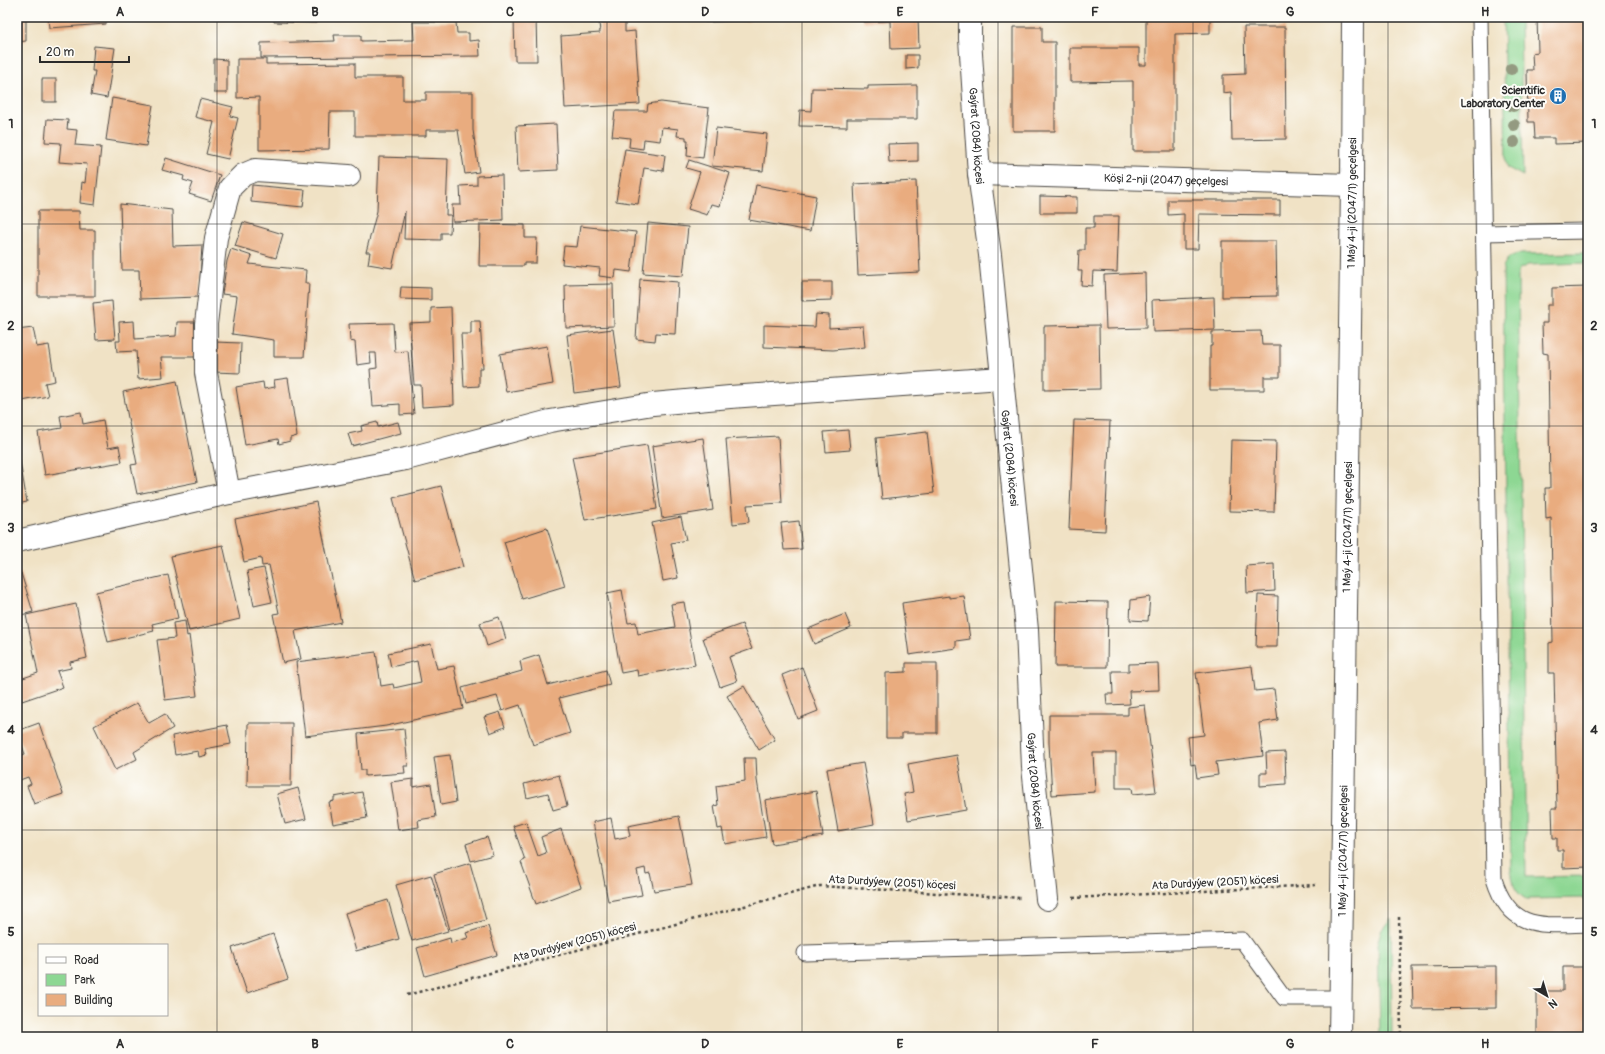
<svg xmlns="http://www.w3.org/2000/svg" width="1605" height="1054" font-family="Pangolin,sans-serif">
  <style>
    .green { fill: #8dd793; stroke: #5c815f }
    .building { fill: #e9ac7f }
    .lines { fill: none; stroke-linecap: round; stroke-linejoin: round }
    .service-casing { stroke: #494642; stroke-width: 17 }
    .minor-casing { stroke: #494642; stroke-width: 24 }
    .path { stroke: #494642; stroke-width: 2.5; stroke-dasharray: 3 3; stroke-linecap: butt }
    .service { stroke: #fff; stroke-width: 15 }
    .minor { stroke: #fff; stroke-width: 22 }
    .tree { fill: #949a81 }
    .grid { fill: none; stroke: #2b2b2b; stroke-width: 1; stroke-opacity: 0.55 }
    .labels { text-anchor: middle; stroke-width: 4; stroke-linejoin: round; paint-order: stroke }
    .poi-label { font-size: 11px; font-weight: bold; fill: #2b2b2b; stroke: #fdfcf7; text-anchor: end }
    .street-label { font-size: 11px; fill: #2b2b2b; stroke: #fdfcf7 }
    .neatline { fill: none; stroke: #2b2b2b; stroke-width: 1.5 }
    .grid-label { font-size: 13px; text-anchor: middle; font-weight: bold; fill: #2b2b2b }
  </style>
  <rect width="100%" height="100%" fill="#fdfcf7"/>
  <filter id="ink" filterUnits="userSpaceOnUse"><feTurbulence type="fractalNoise" baseFrequency=".025" numOctaves="2"/><feDisplacementMap in="SourceGraphic" scale="8" xChannelSelector="R" yChannelSelector="G"/><feConvolveMatrix kernelMatrix="1 2 1 2 8 2 1 2 1" color-interpolation-filters="sRGB"/></filter>
  <filter id="wash" filterUnits="userSpaceOnUse"><feTurbulence type="fractalNoise" baseFrequency=".012" numOctaves="4" result="noise"/><feDisplacementMap in="SourceGraphic" scale="16" xChannelSelector="R" yChannelSelector="G"/><feGaussianBlur stdDeviation="0.9" result="paint"/><feColorMatrix in="noise" values="0 0 0 0 0 0 0 0 0 0 0 0 0 0 0 0 0 1.4 0 .05"/><feComposite in="paint" operator="in"/></filter>
  <g filter="url(#wash)">
    <rect width="100%" height="100%" fill="#f0e2c5"/>
    <!-- green -->
    <g class="green">
      <path d="M1503,17H1520L1523,176L1508,168L1506,161Z"/>
      <path d="M1585,253V263L1528,265L1519,269L1518,274L1526,877L1588,876V898L1526,899C1517,894 1513,886 1511,876L1503,268C1506,259 1509,256 1518,254Z"/>
      <path d="M1391,918L1392,1037H1380L1378,941L1381,931Z"/>
    </g>
    <g id="blocks">
      <!-- building -->
      <g class="building">
        <path d="M17,17H26V41L17,42Z"/>
        <path d="M48,17H106V24L49,28Z"/>
        <path d="M144,17H165V18L144,20Z"/>
        <path d="M274,17H318L317,23L274,22Z"/>
        <path d="M514,17H536L537,61H515Z"/>
        <path d="M705,17H749L750,21L705,22Z"/>
        <path d="M863,17H918L919,48L891,49L890,21L863,22Z"/>
        <path d="M1146,17H1210V33L1175,34V151H1133V81L1070,82V48H1139V65H1146Z"/>
        <path d="M1537,17H1588V143L1554,144V138H1535L1534,122H1528L1527,70H1533L1532,53L1538,52Z"/>
        <path d="M625,19V32L635,31L640,104L565,108L561,36L600,33L599,21Z"/>
        <path d="M413,22H456L457,33H469V41L479,40L480,56L261,58V43L335,41L334,35H361V41L414,40Z"/>
        <path d="M1013,27H1042V42H1055V131H1013Z"/>
        <path d="M1244,27H1285L1286,139L1232,140L1231,92L1223,93V75L1245,74Z"/>
        <path d="M94,46L115,48L107,98L91,95L95,71H92Z"/>
        <path d="M906,55H918V68L906,69Z"/>
        <path d="M214,59L227,60V93H214Z"/>
        <path d="M237,59H266V64L355,63V77H403V100H426V92H473V130L479,172L465,174L458,130H426V136H355V112H330L329,149L259,150V97L237,98Z"/>
        <rect x="42" y="79" width="14" height="23"/>
        <path d="M917,85V119H847V127L799,126L800,110L811,111L812,88L868,89V86Z"/>
        <path d="M112,98L153,105L146,146L106,140Z"/>
        <path d="M200,99L233,107L230,116L238,118L228,159L206,154L214,122L195,117Z"/>
        <path d="M661,102L709,108L703,158L687,156L688,140H686V137L677,136L678,129L662,127L660,141L644,139L643,149L629,147L630,138L612,136L615,111H647L648,104Z"/>
        <path d="M47,119L68,120L67,129L77,130L75,145L101,147L95,205L80,203L82,182L85,183L87,164L59,162L61,143L45,142Z"/>
        <path d="M556,124L558,170L518,172L516,126Z"/>
        <path d="M716,128L767,134L763,171L712,166Z"/>
        <path d="M918,143V161L889,162L888,144Z"/>
        <path d="M625,149L665,155L663,171L644,168L638,204L616,201Z"/>
        <path d="M379,157L448,159L446,215H451L450,233H441V240L404,239L405,211L392,268L368,264L370,252H366L377,211Z"/>
        <path d="M166,158L220,175L211,201L189,194L193,183L183,180L184,176L162,170Z"/>
        <path d="M689,160L730,173L720,206L711,204L707,215L688,209L700,172L686,168Z"/>
        <path d="M502,175L503,220L453,222L452,205H461L460,186L477,185V176Z"/>
        <path d="M916,181L920,272L858,275L854,184Z"/>
        <path d="M252,185L305,190L303,207L251,202Z"/>
        <path d="M756,185L816,196L810,231L749,220Z"/>
        <path d="M1040,196L1077,197V213H1040Z"/>
        <path d="M1168,200H1280V215L1199,214L1198,249H1184V214L1168,215Z"/>
        <path d="M120,204L172,210L173,246L202,245L199,297L140,299L139,270H122Z"/>
        <path d="M38,211H79L80,230H95V296H38Z"/>
        <path d="M1094,216H1119L1117,272L1093,271L1092,286L1081,285L1082,271H1078L1079,250H1085V228H1094Z"/>
        <path d="M243,222L283,234L276,258L235,246Z"/>
        <path d="M648,223L688,227L683,276L643,273Z"/>
        <path d="M480,224L525,225V238H537L536,263H524V266H479Z"/>
        <path d="M580,226L636,232L631,272L616,270L615,278L599,276L600,268L562,264L564,246L577,247Z"/>
        <path d="M1222,241H1276L1277,296L1222,297Z"/>
        <path d="M231,249L252,256L249,264L306,270L305,283H309L304,357H274V340L232,334L237,296L222,294L227,261Z"/>
        <path d="M1145,273L1146,328L1106,329L1104,275Z"/>
        <path d="M640,279L678,282L675,334L656,333L655,341L636,339Z"/>
        <path d="M802,282H832V300L802,301Z"/>
        <path d="M613,284L614,326L566,328L565,285Z"/>
        <path d="M401,287L431,288V300L400,299Z"/>
        <path d="M1588,287V867L1563,868V850H1557V838H1553L1552,808H1557L1554,673H1549V643L1553,642L1551,518L1546,519L1545,488H1550L1548,354L1543,353L1542,323H1547V305H1552V288Z"/>
        <path d="M1214,297L1215,330L1153,332L1152,300Z"/>
        <path d="M112,301L115,339L96,340L93,303Z"/>
        <path d="M451,307L454,405L422,407L421,385H414L409,323L431,322V308Z"/>
        <path d="M816,314L829,315V328L863,326L865,347L833,350L764,347V325L815,327Z"/>
        <path d="M134,321L135,339L176,336L177,322H196L195,357H161L163,377L138,379L136,351L117,352L116,341H120L119,322Z"/>
        <path d="M471,321H480L483,368H479V386L464,387L461,334H471Z"/>
        <path d="M393,323L395,352L408,351L414,414L400,415V404L373,406L370,369L377,368L376,353H370L371,363L357,365L355,342L350,341L349,324Z"/>
        <path d="M1099,325L1100,389L1044,390V326Z"/>
        <path d="M33,328L37,347L49,345L55,381L45,383L48,396L17,402V330Z"/>
        <path d="M613,329L621,387L574,393L567,335Z"/>
        <path d="M1261,331L1262,345H1280V377H1264V390H1210V346H1212V332Z"/>
        <path d="M215,342L241,343L240,373L214,372Z"/>
        <path d="M547,346L553,384L506,392L500,354Z"/>
        <path d="M288,378L297,436L290,438V441L279,444L278,439L245,445L236,387L263,382L264,389L275,387L274,380Z"/>
        <path d="M177,381L197,482L137,494L131,465L137,464L123,392Z"/>
        <path d="M81,412L83,424L103,420L108,448L119,446L122,462L45,475L38,432L62,428L60,416Z"/>
        <path d="M1074,420L1110,421L1105,531L1069,529Z"/>
        <path d="M377,422L378,427L398,422L401,433L352,446L348,434L362,431L361,426Z"/>
        <path d="M848,430L850,450L826,452L824,432Z"/>
        <path d="M927,432L934,493L882,499L876,438Z"/>
        <path d="M778,436L782,503L747,505L749,522L733,524L726,439Z"/>
        <path d="M703,438L713,510L662,518L652,446Z"/>
        <path d="M1231,440L1276,441L1274,512L1229,511Z"/>
        <path d="M17,444L27,502L17,504Z"/>
        <path d="M647,445L657,509L585,520L572,457Z"/>
        <path d="M441,486L463,567L415,580L393,498Z"/>
        <path d="M316,502L341,622L295,631L301,659L283,663L273,614L279,613L269,565L262,566L261,558L244,562L235,519Z"/>
        <path d="M681,517L686,540L671,543L678,578L663,581L652,523Z"/>
        <path d="M799,521L802,549L784,550L781,523Z"/>
        <path d="M547,528L565,586L522,599L504,542Z"/>
        <path d="M223,545L240,619L189,631L171,556Z"/>
        <path d="M1274,564L1275,591L1247,593L1246,566Z"/>
        <path d="M264,568L272,602L254,606L247,571Z"/>
        <path d="M21,573L33,612L17,616V574Z"/>
        <path d="M168,575L178,618L152,624L154,631L108,642L96,592Z"/>
        <path d="M622,590L628,623L636,622L638,634L675,627L671,604L684,602L695,665L638,676L637,670L621,673L607,593Z"/>
        <path d="M1258,595L1278,596L1277,647H1256Z"/>
        <path d="M949,596V598L964,596L970,639L956,641V648L909,655L902,603Z"/>
        <path d="M1150,597L1148,621L1130,620L1131,600Z"/>
        <path d="M1056,601L1108,602L1107,667H1055Z"/>
        <path d="M76,604L87,658L70,662L71,668L57,671L63,687L22,701L17,688V680L38,673L26,615Z"/>
        <path d="M845,614L851,628L814,644L808,629Z"/>
        <path d="M499,617L506,639L487,646L480,623Z"/>
        <path d="M185,621L187,636L189,635L197,696L165,700L157,640L175,638L173,623Z"/>
        <path d="M742,624L752,649L729,657L737,681L720,687L703,638Z"/>
        <path d="M431,644L437,669L454,666L463,709L386,726L305,736L296,662L376,652L381,686L393,684L394,688L421,682L417,661L391,667L388,653Z"/>
        <path d="M539,655L548,685L606,670L610,685L559,698L570,733L533,745L520,705L502,711L497,696L466,704L462,688L522,671L520,661Z"/>
        <path d="M906,663H937V733H902V738H886V673L906,672Z"/>
        <path d="M1158,663L1159,690L1129,691L1130,704L1107,705L1106,694H1113L1112,671H1129V664Z"/>
        <path d="M1252,666L1255,691L1274,689L1278,720L1259,723L1263,756L1216,762L1218,775L1197,778L1195,764L1191,765L1188,737L1204,735L1196,673Z"/>
        <path d="M802,667L818,711L798,719L782,675Z"/>
        <path d="M744,686L775,740L759,750L727,696Z"/>
        <path d="M137,703L149,723L165,714L173,728L134,752L137,759L115,770L94,726Z"/>
        <path d="M1145,705L1156,792L1133,794L1132,788H1116V753H1093L1095,792L1052,795L1049,743V715H1128V707Z"/>
        <path d="M500,712L505,727L490,733L484,717Z"/>
        <path d="M39,723L63,794L34,804L27,786L31,784L28,777L17,781V753L20,752L21,755L25,754L17,731Z"/>
        <path d="M248,723H292L291,786H247Z"/>
        <path d="M227,725L231,744L205,749L207,755L199,757L198,751L175,755L172,736Z"/>
        <path d="M404,729L408,766H404L405,773L365,776V770H361L358,734Z"/>
        <path d="M1285,752L1286,784L1260,786V773H1267L1266,753Z"/>
        <path d="M450,755L456,802L441,805L434,757Z"/>
        <path d="M957,755L966,810L908,820L904,794L913,792L908,764Z"/>
        <path d="M744,758H756L757,780L766,837L725,844L722,828L718,829L714,806L718,805L716,786L745,781Z"/>
        <path d="M863,763L874,824L838,831L827,769Z"/>
        <path d="M559,775L567,806L553,810L548,793L527,798L524,784Z"/>
        <path d="M413,779V787L431,784L436,817L418,820L419,827L398,830L391,782Z"/>
        <path d="M298,788L306,819L285,824L277,794Z"/>
        <path d="M816,791L823,836L772,844L765,800Z"/>
        <path d="M362,792L367,818L333,824L329,802L334,801V797Z"/>
        <path d="M679,816L692,885L654,891L650,873L646,874L645,868L637,870L642,895L608,901L593,822L611,818L615,839L630,836L628,826Z"/>
        <path d="M526,822L538,856L546,853L541,837L561,829L581,887L536,904L521,862L525,860L513,826Z"/>
        <path d="M487,837L493,855L471,861L466,844Z"/>
        <path d="M470,863L486,920L450,930L434,874Z"/>
        <path d="M431,875L448,931L412,941L396,885Z"/>
        <path d="M388,900L399,939L356,951L345,913Z"/>
        <path d="M488,926L497,955L425,976L417,948L450,938L451,943L468,938L466,933Z"/>
        <path d="M273,934L288,979L247,993L232,948Z"/>
        <path d="M1496,966V1008L1413,1009L1412,967Z"/>
        <path d="M1563,967H1588V1037H1537V991H1563Z"/>
      </g>
    </g>
  </g>
  <g filter="url(#ink)">
    <use href="#blocks" fill-opacity="0" stroke="#494642" stroke-width="1"/>
    <g class="lines">
      <defs>
        <g id="service">
          <path d="M1480,17L1494,879C1510,932 1543,925 1588,924"/>
          <path d="M1484,233L1588,231"/>
          <path d="M805,953L1242,940L1284,998H1339"/>
        </g>
        <g id="minor">
          <path id="s1" d="M970,17V39L979,174L990,255L1027,630L1033,767L1047,899"/>
          <path id="s2" d="M979,174L1352,185"/>
          <path d="M229,493L206,373V324L216,238L230,188L243,175L255,170L349,176"/>
          <path d="M17,541L229,493L406,459L550,421L653,404L730,397L1002,378"/>
          <path id="s3" d="M1340,1037L1352,185L1353,17"/>
        </g>
      </defs>
      <!-- service casing -->
      <use href="#service" class="service-casing"/>
      <!-- minor casing -->
      <use href="#minor" class="minor-casing"/>
      <!-- path -->
      <g class="path">
        <path d="M1073,898L1316,885"/>
        <path d="M1399,917L1401,1037"/>
        <path d="M407,995L820,886L1021,898"/>
      </g>
      <!-- service -->
      <use href="#service" class="service"/>
      <!-- minor -->
      <use href="#minor" class="minor"/>
    </g>
    <!-- trees -->
    <g class="tree">
      <circle cx="1511" cy="69" r="6"/>
      <circle cx="1513" cy="106" r="6"/>
      <circle cx="1514" cy="125" r="6"/>
      <circle cx="1514" cy="142" r="6"/>
    </g>
  </g>
  <!-- grid -->
  <path class="grid" d="M217,17V1037M412,17V1037M607,17V1037M802,17V1037M998,17V1037M1193,17V1037M1388,17V1037M17,224H1588M17,426H1588M17,628H1588M17,830H1588"/>
  <!-- icons -->
  <defs>
    <symbol id="building-disc" viewBox="-11 -11 22 22"><circle r="9.5" fill="#1f6fb2" stroke="#fdfcf7"/><path d="M-4-6H4V6H1V3H-1V6H-4ZM-2.5-4.3h1.7v1.8h-1.7ZM.8-4.3h1.7v1.8H.8ZM-2.5-1h1.7V.8h-1.7ZM.8-1h1.7V.8H.8Z" fill="#fff"/></symbol>
  </defs>
  <g fill-rule="evenodd">
    <use href="#building-disc" x="1548" y="86" width="20" height="20"/>
  </g>
  <g class="labels">
    <!-- poi labels -->
    <g class="poi-label">
      <text x="1545" y="94">Scientific<tspan x="1545" dy="13">Laboratory Center</tspan></text>
    </g>
    <!-- street labels -->
    <g class="street-label">
      <text dy="4" stroke="none"><textPath href="#s1" startOffset="119">Gaýrat (2084) köçesi</textPath></text>
      <text dy="4" stroke="none"><textPath href="#s2" startOffset="187">Köşi 2-nji (2047) geçelgesi</textPath></text>
      <text dy="4" stroke="none"><textPath href="#s3" startOffset="834">1 Maý 4-ji (2047/1) geçelgesi</textPath></text>
      <text dy="4" stroke="none"><textPath href="#s1" startOffset="443">Gaýrat (2084) köçesi</textPath></text>
      <text dy="4" stroke="none"><textPath href="#s3" startOffset="510">1 Maý 4-ji (2047/1) geçelgesi</textPath></text>
      <text dy="4" stroke="none"><textPath href="#s1" startOffset="767">Gaýrat (2084) köçesi</textPath></text>
      <text dy="4" stroke="none"><textPath href="#s3" startOffset="186">1 Maý 4-ji (2047/1) geçelgesi</textPath></text>
      <text transform="translate(892 882) rotate(3)" y="4">Ata Durdyýew (2051) köçesi</text>
      <text transform="translate(1215 882) rotate(-3)" y="4">Ata Durdyýew (2051) köçesi</text>
      <text transform="translate(574 942) rotate(-15)" y="4">Ata Durdyýew (2051) köçesi</text>
    </g>
  </g>
  <!-- margin -->
  <rect width="1605" height="1054" fill="none" stroke="#fdfcf7" stroke-width="44"/>
  <!-- legend -->
  <rect x="38" y="944" width="130" height="72" fill="#fdfcf7" stroke="#a9a8a5"/>
  <rect x="46" y="957" width="20" height="6" fill="#ffffff" stroke="#a9a8a5"/>
  <text x="74" y="964" font-size="12" fill="#2b2b2b">Road</text>
  <rect x="46" y="974" width="20" height="12" fill="#8dd793" stroke="#a9a8a5"/>
  <text x="74" y="984" font-size="12" fill="#2b2b2b">Park</text>
  <rect x="46" y="994" width="20" height="12" fill="#e9ac7f" stroke="#a9a8a5"/>
  <text x="74" y="1004" font-size="12" fill="#2b2b2b">Building</text>
  <!-- north arrow -->
  <g transform="translate(1547 996) rotate(142)" stroke="#fdfcf7" stroke-width="3" paint-order="stroke">
  <path d="M0-3L7 15L0 10L-7 15Z" fill="#2b2b2b"/>
  <text y="-6" font-size="11" font-weight="bold" text-anchor="middle" fill="#2b2b2b">N</text>
  </g>
  <!-- scale -->
  <path d="M40 56v6h89v-6" fill="none" stroke="#2b2b2b" stroke-width="2"/>
  <text x="46" y="56" font-size="12" fill="#2b2b2b" stroke="#fdfcf7" stroke-width="3" paint-order="stroke">20 m</text>
  <rect x="22" y="22" width="1561" height="1010" class="neatline"/>
  <g class="grid-label">
    <text x="120" y="16">A</text>
    <text x="315" y="16">B</text>
    <text x="510" y="16">C</text>
    <text x="705" y="16">D</text>
    <text x="900" y="16">E</text>
    <text x="1095" y="16">F</text>
    <text x="1290" y="16">G</text>
    <text x="1485" y="16">H</text>
    <text x="11" y="128">1</text>
    <text x="1594" y="128">1</text>
    <text x="11" y="330">2</text>
    <text x="1594" y="330">2</text>
    <text x="11" y="532">3</text>
    <text x="1594" y="532">3</text>
    <text x="11" y="734">4</text>
    <text x="1594" y="734">4</text>
    <text x="11" y="936">5</text>
    <text x="1594" y="936">5</text>
    <text x="120" y="1048">A</text>
    <text x="315" y="1048">B</text>
    <text x="510" y="1048">C</text>
    <text x="705" y="1048">D</text>
    <text x="900" y="1048">E</text>
    <text x="1095" y="1048">F</text>
    <text x="1290" y="1048">G</text>
    <text x="1485" y="1048">H</text>
  </g>
</svg>
